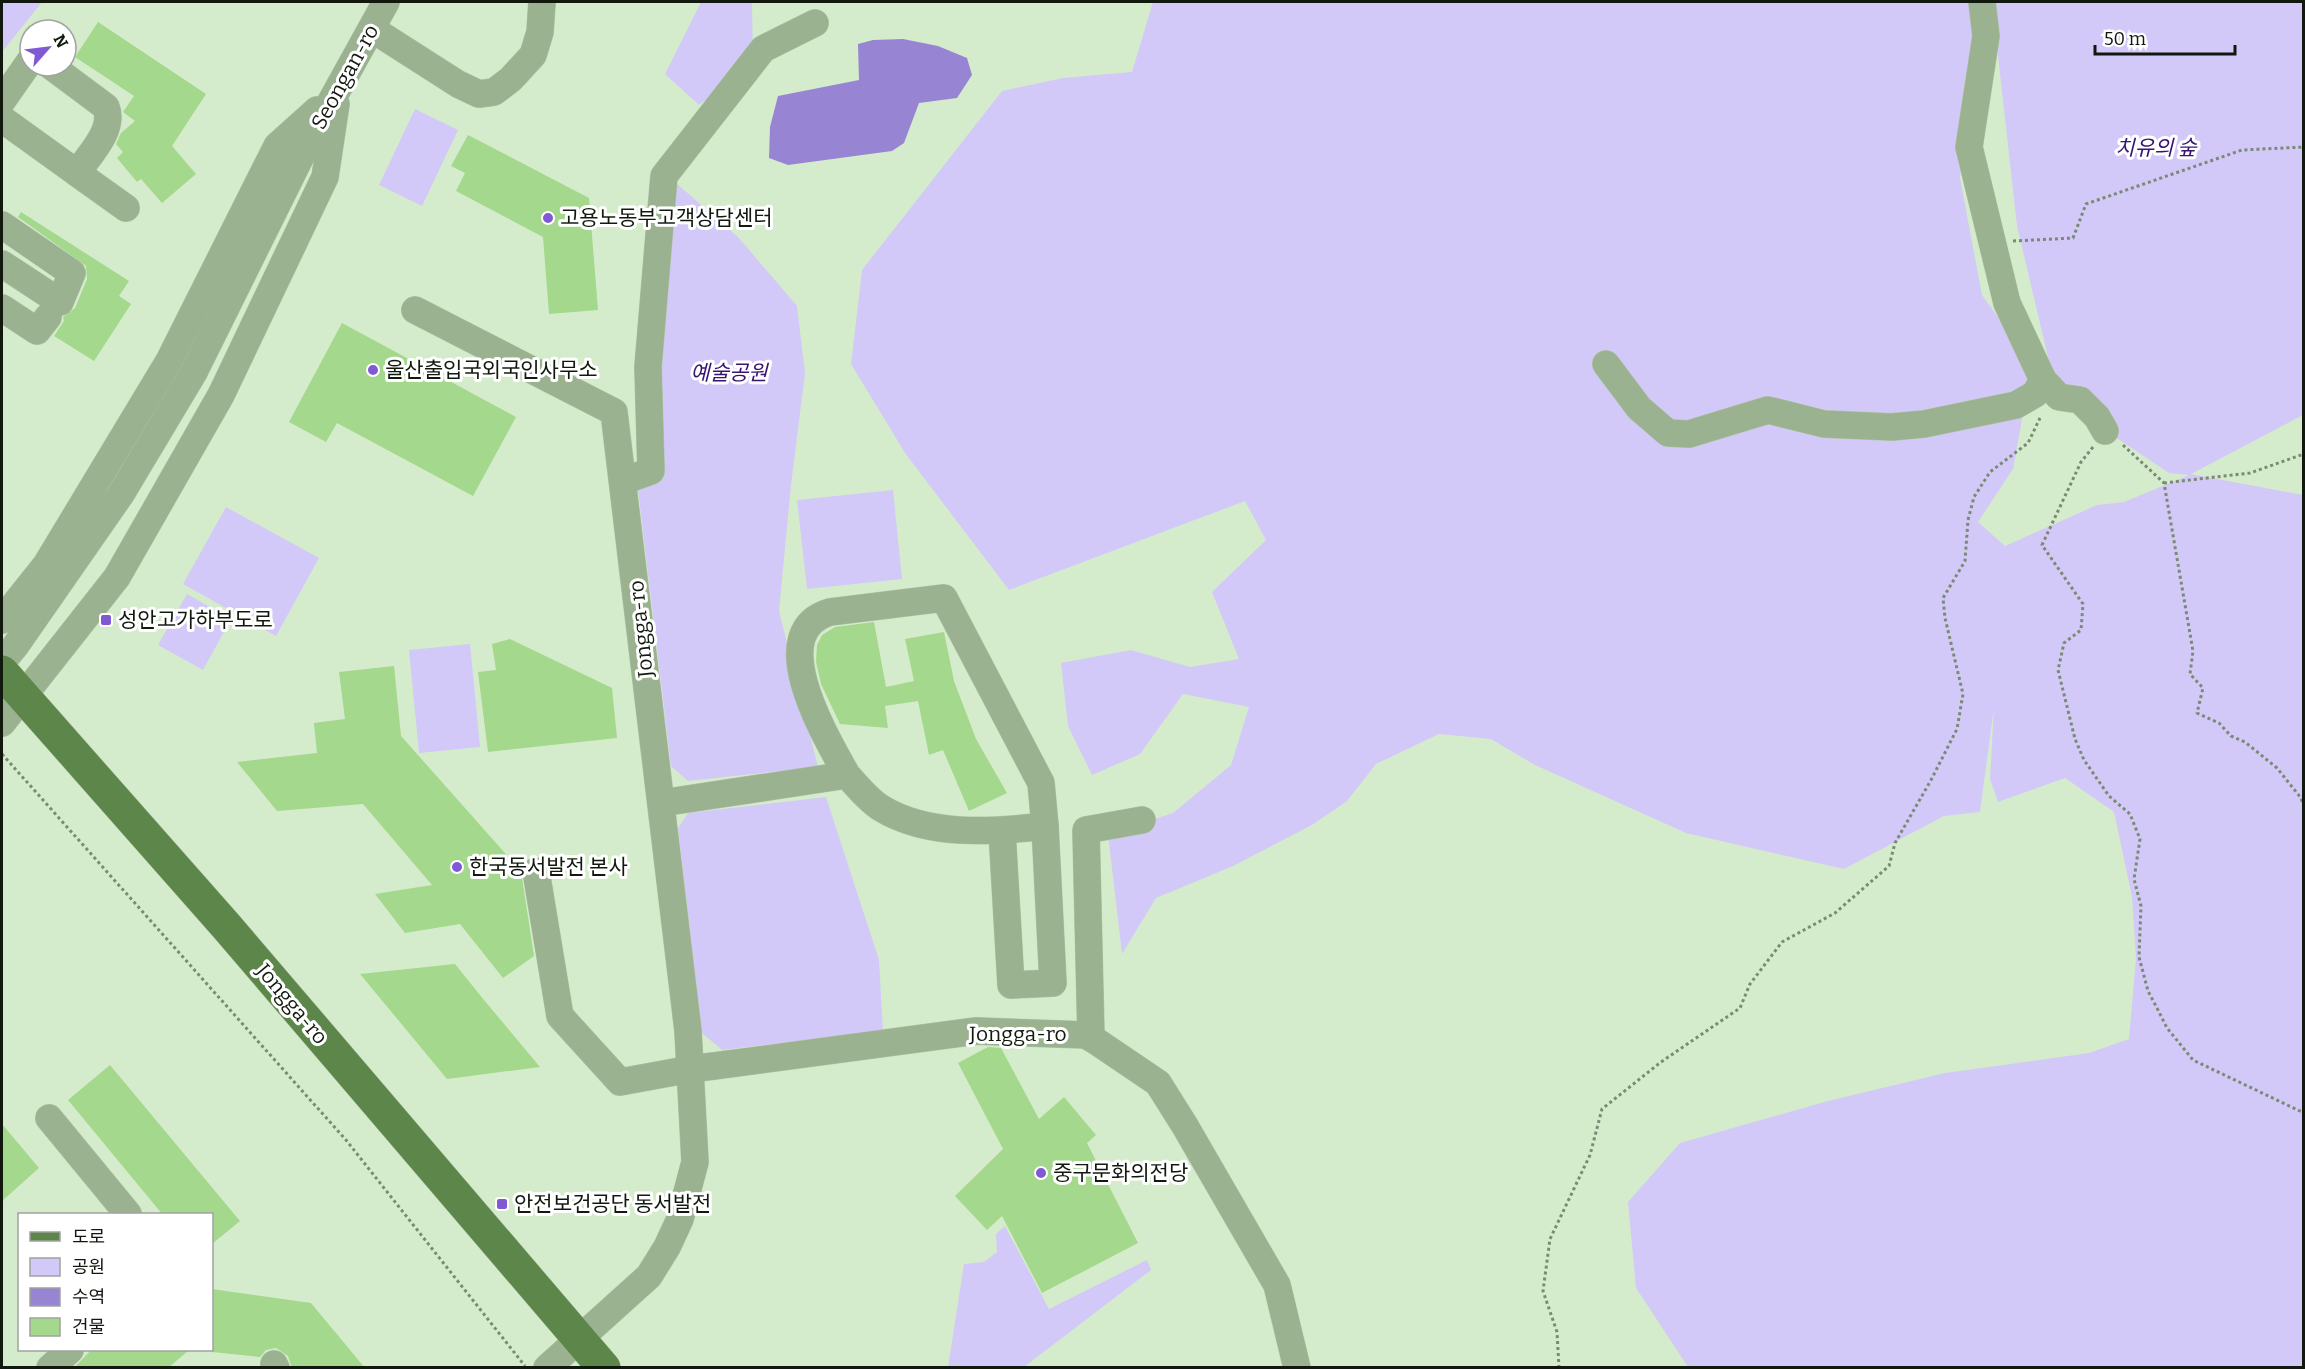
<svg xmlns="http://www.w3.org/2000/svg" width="2305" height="1369" font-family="Bitter,'Noto Sans KR',serif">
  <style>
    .green { fill: #d2c9f8 }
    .water { fill: #9785d3 }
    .building { fill: #a4d88c }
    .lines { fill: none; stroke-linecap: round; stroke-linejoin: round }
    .minor-casing { stroke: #b2c6aa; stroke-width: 28 }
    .major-casing { stroke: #b2c6aa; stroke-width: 34 }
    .path { stroke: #7a8a74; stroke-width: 3; stroke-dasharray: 3 3; stroke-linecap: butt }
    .minor { stroke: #9bb291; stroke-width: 27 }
    .major { stroke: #5d864a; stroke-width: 33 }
    .poi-dot { fill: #7f5ad4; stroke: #fff; stroke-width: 2 }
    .labels { text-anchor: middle; stroke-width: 6; stroke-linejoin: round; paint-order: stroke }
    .street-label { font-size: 21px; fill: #11190e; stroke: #fff }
    .park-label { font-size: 21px; font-style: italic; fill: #381471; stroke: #fff }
    .poi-label { font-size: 21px; fill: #11190e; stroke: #fff; text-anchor: start }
  </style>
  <rect width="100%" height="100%" fill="#d5eccc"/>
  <!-- green -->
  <g class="green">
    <path d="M2,2H42L2,52Z"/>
    <path d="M701,2H752L753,62L699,105L665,74Z"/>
    <path d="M1153,2H1972L1976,17L1960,178L1982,295L2032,364L2013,469L1978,522L2005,546L2097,505L2124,502L2189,475L2169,473L2112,435L2055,387L2017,226L1992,2H2303V415L2191,474L2303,495V1367H1688L1636,1288L1628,1202L1680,1143L1828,1101L1945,1073L2089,1053L2129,1039L2136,958L2132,897L2114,812L2065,778L1998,802L1990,779L1994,707L1980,812L1944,816L1844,869L1686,833L1535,765L1491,739L1439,734L1376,764L1347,801L1312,825L1233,866L1156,898L1122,954L1108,834L1173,813L1231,765L1249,707L1183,694L1140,754L1092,775L1068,726L1061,663L1131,650L1190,667L1239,659L1212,592L1266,540L1245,501L1009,590L905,453L851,364L862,270L1002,91L1063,78L1132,72Z"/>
    <path d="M415,109L458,130L422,206L379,185Z"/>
    <path d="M676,183L738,237L797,306L805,373L791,485L779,611L818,767L688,781L671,766L638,490L653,481L654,364Z"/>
    <path d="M893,490L902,579L807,589L797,500Z"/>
    <path d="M226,507L319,558L276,636L183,584Z"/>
    <path d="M187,594L231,619L203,670L158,645Z"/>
    <path d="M470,644L480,747L419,753L409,650Z"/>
    <path d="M826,797L879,960L883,1031L722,1050L702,1033L678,828L688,813Z"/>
    <path d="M1005,1226L1049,1309L1147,1260L1151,1270L1024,1367H948L964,1264L984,1262L997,1252L996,1234Z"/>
  </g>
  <!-- water -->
  <path class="water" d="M903,39L938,46L967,58L972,75L957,98L919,103L904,143L892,151L788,165L769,158L770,127L778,96L859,80L858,44L873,40Z"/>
  <!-- building -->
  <g class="building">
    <path d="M98,22L206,94L172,146L196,174L162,203L141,179L137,182L117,158L123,152L116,144L121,133L135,121L123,112L134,96L75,57Z"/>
    <path d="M468,135L589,198L598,310L549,314L543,237L456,191L465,173L451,166Z"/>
    <path d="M21,212L129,281L119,296L131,304L94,361L54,336L64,321L63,317L75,308L87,279L86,266L18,217Z"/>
    <path d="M342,323L516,417L473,496L337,423L326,442L289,422Z"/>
    <path d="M874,622L886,687L914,681L905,639L944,632L954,681L976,739L1007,793L969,811L943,750L929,755L918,701L885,706L888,728L840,724L821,684L816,662L817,645L822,635L835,627Z"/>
    <path d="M510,639L612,688L617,738L488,752L478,672L496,670L492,644Z"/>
    <path d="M394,666L401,736L521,871L534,956L503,978L460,924L405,933L375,894L432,885L363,804L277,811L237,762L317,753L314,723L345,719L339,672Z"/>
    <path d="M455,964L484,1000L540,1067L447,1079L360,974Z"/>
    <path d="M988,1047L1001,1048L1039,1119L1064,1097L1096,1135L1087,1143L1138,1243L1042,1293L1002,1216L987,1230L955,1196L1003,1149L958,1063Z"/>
    <path d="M110,1065L240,1221L212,1244V1215H163L68,1100Z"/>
    <path d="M2,1124L39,1168L2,1201Z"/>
    <path d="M212,1289L311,1303L365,1368H292L288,1356L276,1348L266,1350L260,1357L212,1352Z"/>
    <path d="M91,1350H189L168,1368H74Z"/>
  </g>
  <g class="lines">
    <defs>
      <g id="minor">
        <path d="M372,29L458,84L479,94L494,92L511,79L533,55L540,32L542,2"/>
        <path d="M2,101L30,61"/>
        <path d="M2,119L77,173C89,155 115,130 106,107L51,66"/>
        <path d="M77,173L126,208"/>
        <path d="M2,225L72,273L60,302L2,264"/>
        <path d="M2,308L37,331L48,317"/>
        <path d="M415,310L614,412L688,1031L695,1162L680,1219L667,1247L649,1276L547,1368"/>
        <path d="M1606,364L1639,408L1668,433L1689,434L1768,410L1824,424L1892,427L1924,424L2016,405L2035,394L2043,380L2007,303L1969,147L1986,36L1982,2"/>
        <path d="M2043,380L2059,397L2080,400L2097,417L2105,431"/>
        <path d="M623,481L651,471L648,367L664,176L763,49L815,23"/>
        <path d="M2,620L46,565L169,361L277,146L317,110"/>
        <path d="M2,662L16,645L121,494L194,372L303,152L386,2"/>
        <path d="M2,723L117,577L221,395L325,177L336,104"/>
        <path d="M661,803L847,775C858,787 868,800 881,808C928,837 993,832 1045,826L1041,783L944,598L830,612C762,632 827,739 847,775"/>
        <path d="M1002,831L1011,985L1053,983L1045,826"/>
        <path d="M536,871L560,1016L620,1082L691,1069L976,1031L1087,1035L1158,1083L1185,1126L1277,1285L1297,1368"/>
        <path d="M1091,1038L1086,830L1142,820"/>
        <path d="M49,1118L128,1214"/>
        <path d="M274,1364L276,1368"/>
        <path d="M50,1368L70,1350"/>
      </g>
      <path id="major" d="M2,672L227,927L604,1368"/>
    </defs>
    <!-- minor casing -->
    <use href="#minor" class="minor-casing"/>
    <!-- major casing -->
    <use href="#major" class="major-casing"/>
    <!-- path -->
    <g class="path">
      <path d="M2013,241L2073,238L2086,204L2242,150L2304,147"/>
      <path d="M2123,445L2164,483L2193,651L2190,674L2203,688L2197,713L2219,723L2231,736L2245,742L2277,768L2301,798L2304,807"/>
      <path d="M2093,447L2081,462L2042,545L2083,604L2081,630L2064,643L2058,670L2075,739L2084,760L2109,796L2130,814L2140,839L2134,879L2141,906L2139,957L2148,991L2158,1010L2167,1028L2193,1060L2304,1113"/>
      <path d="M2164,483L2250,473L2304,454"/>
      <path d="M2,754L346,1140L525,1366"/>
      <path d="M1559,1368L1557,1332L1543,1291L1550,1239L1590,1155L1602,1109L1661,1062L1740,1008L1750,984L1782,942L1835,913L1889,866L1895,843L1931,780L1957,729L1963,694L1945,618L1943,598L1965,561L1968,520L1974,497L1990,472L2028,443L2040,418"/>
    </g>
    <!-- minor -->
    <use href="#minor" class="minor"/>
    <!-- major -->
    <use href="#major" class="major"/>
  </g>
  <!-- markers -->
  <g class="poi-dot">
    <circle cx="548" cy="218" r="6"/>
    <circle cx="373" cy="370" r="6"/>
    <rect x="100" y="614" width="12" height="12" rx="3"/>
    <circle cx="457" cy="867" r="6"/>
    <circle cx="1041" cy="1173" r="6"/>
    <rect x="496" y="1198" width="12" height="12" rx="3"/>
  </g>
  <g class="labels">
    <!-- street labels -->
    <g class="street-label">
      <text transform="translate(345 77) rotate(-61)" y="7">Seongan-ro</text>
      <text transform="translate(641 629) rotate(-96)" y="7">Jongga-ro</text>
      <text transform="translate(292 1004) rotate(50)" y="7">Jongga-ro</text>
      <text x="1018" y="1041">Jongga-ro</text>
    </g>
    <!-- park labels -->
    <g class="park-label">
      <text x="2156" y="155">치유의 숲</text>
      <text x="729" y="380">예술공원</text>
    </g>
    <!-- poi labels -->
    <g class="poi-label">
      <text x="560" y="225">고용노동부고객상담센터</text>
      <text x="385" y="377">울산출입국외국인사무소</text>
      <text x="118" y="627">성안고가하부도로</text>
      <text x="469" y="874">한국동서발전 본사</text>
      <text x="1053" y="1180">중구문화의전당</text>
      <text x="514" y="1211">안전보건공단 동서발전</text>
    </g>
  </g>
  <!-- border -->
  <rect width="2305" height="1369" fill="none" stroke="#11190e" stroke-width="6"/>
  <!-- legend -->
  <rect x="18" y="1213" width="195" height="138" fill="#ffffff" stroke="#a0a39f" stroke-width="1.5"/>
  <rect x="30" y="1232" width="30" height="9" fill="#5d864a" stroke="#a0a39f" stroke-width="1.5"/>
  <text x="72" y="1243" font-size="18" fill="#11190e">도로</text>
  <rect x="30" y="1258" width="30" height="18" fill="#d2c9f8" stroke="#a0a39f" stroke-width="1.5"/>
  <text x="72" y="1273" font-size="18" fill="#11190e">공원</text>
  <rect x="30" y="1288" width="30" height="18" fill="#9785d3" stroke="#a0a39f" stroke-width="1.5"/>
  <text x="72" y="1303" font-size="18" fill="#11190e">수역</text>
  <rect x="30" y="1318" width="30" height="18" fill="#a4d88c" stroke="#a0a39f" stroke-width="1.5"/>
  <text x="72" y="1333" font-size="18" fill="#11190e">건물</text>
  <!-- north arrow -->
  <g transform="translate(48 48) rotate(62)"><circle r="28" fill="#ffffff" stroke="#a0a39f" stroke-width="1.5"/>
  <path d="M0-4.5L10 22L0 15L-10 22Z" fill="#7f5ad4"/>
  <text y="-9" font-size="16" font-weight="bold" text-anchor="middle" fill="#11190e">N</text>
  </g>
  <!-- scale -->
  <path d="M2095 45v9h140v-9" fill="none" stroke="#11190e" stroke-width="3"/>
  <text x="2104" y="45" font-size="18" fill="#11190e" stroke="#ffffff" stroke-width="4.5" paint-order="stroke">50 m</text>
</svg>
